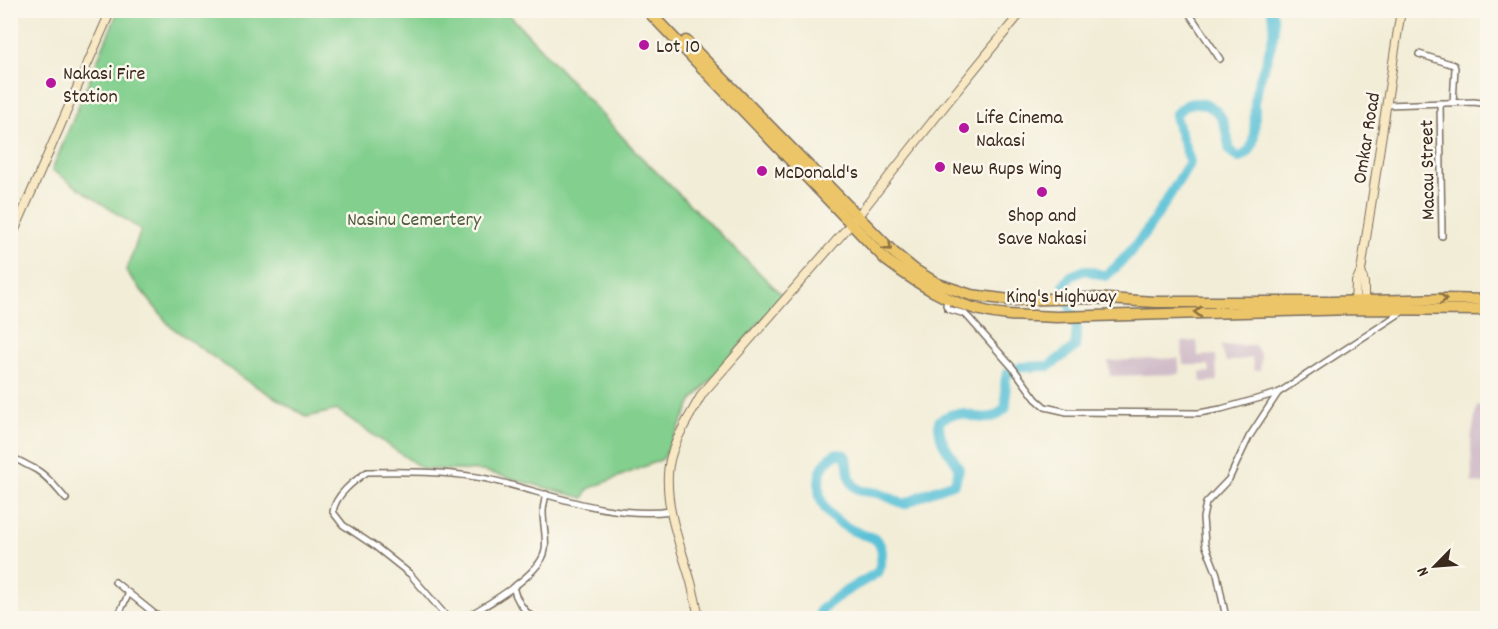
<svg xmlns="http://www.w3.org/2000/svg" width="1498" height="629" font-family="Dekko,sans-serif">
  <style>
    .industrial { fill: #d1bdc9 }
    .green { fill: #82cf8e; stroke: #5e7c56; stroke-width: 1.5 }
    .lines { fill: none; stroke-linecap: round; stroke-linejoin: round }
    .river { stroke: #5ac1d7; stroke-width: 10 }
    .street-casing { stroke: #7b6e5f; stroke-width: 8 }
    .secondary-casing { stroke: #7b6e5f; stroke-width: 10 }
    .highway-casing { stroke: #7b6e5f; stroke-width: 13 }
    .street { stroke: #fff; stroke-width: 5 }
    .secondary { stroke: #f8e8c3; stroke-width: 8 }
    .highway { stroke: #edc569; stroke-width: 10 }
    .oneway { stroke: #8b7040 }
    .poi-dot { fill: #b5179e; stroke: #fbf7ec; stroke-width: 2 }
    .labels { text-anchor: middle; stroke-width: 5; stroke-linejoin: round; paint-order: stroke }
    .poi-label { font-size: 20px; fill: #3b2a1e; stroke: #fbf7ec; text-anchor: start }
    .street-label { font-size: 20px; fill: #3b2a1e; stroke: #fbf7ec }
    .park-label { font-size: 20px; fill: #505c40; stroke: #fbf7ec }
  </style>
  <rect width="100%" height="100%" fill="#fbf7ec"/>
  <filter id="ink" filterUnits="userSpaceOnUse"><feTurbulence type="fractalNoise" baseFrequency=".0167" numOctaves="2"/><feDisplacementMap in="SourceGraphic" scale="12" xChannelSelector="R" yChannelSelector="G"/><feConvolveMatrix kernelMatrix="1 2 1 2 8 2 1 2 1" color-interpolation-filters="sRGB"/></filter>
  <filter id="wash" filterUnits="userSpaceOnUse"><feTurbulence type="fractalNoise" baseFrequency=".008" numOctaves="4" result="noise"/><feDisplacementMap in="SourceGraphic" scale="24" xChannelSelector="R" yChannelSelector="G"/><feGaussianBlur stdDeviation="1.35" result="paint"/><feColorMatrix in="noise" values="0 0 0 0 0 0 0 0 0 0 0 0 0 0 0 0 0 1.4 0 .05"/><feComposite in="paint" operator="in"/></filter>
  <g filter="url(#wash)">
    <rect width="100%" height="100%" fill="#f2edd7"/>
    <!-- industrial -->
    <g class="industrial">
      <path d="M1197,341L1198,356L1216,355L1217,381L1201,382L1200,373L1210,372L1209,365H1183L1182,342Z"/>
      <path d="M1255,345L1261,356L1260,370H1254L1252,358L1226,362L1221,346Z"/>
      <path d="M1178,358L1180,374L1110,376L1108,361Z"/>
      <path d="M1477,406H1487V484L1472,483L1471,439Z"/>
    </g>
    <!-- green -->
    <path class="green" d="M118,11H506L640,156L783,296L693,400L663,459L588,489L584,498L483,471L423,469L337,410L307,417L244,379L170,326L126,271L141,230L52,170Z"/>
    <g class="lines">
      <!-- river -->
      <path class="river" d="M822,618L820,611C838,593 858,585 878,572C881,561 886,549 876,540C872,536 864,536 859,533C838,525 818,510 819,486C819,471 823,463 835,454L845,455C850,465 847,475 852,483C858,493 868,491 878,493C887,496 896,501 905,504L927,493L955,483L959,469C950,449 939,447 939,421C964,404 969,422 992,417C996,416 1001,412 1005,409C1009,394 1002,389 1007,374L1021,367L1049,366L1075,347L1077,329L1064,285L1071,276L1085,270L1106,276C1143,245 1165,202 1190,162C1186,146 1178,131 1175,115C1182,107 1188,102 1199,103C1225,107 1226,130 1230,151L1239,158C1244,155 1250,152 1252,145C1257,129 1253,110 1256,93C1261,67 1281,37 1271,10"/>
    </g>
  </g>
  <g filter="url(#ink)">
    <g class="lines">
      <defs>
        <g id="street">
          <path d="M1187,10L1220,59"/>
          <path d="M1419,54L1454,65L1455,68L1453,103"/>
          <path d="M1440,103L1442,236"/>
          <path d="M1387,105L1474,102L1488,104"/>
          <path d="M947,299L946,305L948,309L965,314L969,318L1013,368L1036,399L1045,407L1067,412L1199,413L1221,409L1278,393"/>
          <path d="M10,456C18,460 25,464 33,468C46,474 57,489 66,499"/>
          <path d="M115,582L156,615L165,618"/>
          <path d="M513,587C516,600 522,609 533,618"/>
          <path d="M117,618L129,593"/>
          <path d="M450,618L446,616L410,574L376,547L343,525L333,512C335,495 354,481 367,472C406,471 458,471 496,481C553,495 611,519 671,511"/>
          <path d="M464,618C484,607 542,574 545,550C547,538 543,525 543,512C543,506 545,500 546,494"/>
          <path d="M558,618H561"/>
          <path d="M1226,618L1217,574L1205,544L1203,518L1206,503L1229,479L1249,437L1278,393L1402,312"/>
        </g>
        <g id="secondary">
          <path d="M10,241L111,10"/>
          <path d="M1361,271L1364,283V305"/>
          <path d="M1355,305L1356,282L1361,271L1401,10"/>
          <path d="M699,618C697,607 694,594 691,582C681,547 666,512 668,474C669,446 689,418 702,394L857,217L947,103L1023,10"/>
        </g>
        <g id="highway">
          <path d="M647,10L886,260C923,288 961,311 1009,315C1024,316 1040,316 1056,317L1354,309L1488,310"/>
          <path d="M686,41L893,252L915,270L938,284L971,295L1010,300L1091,298L1155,302H1332L1446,299L1488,300"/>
        </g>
      </defs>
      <!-- street casing -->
      <use href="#street" class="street-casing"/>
      <!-- secondary casing -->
      <use href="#secondary" class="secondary-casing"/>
      <!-- highway casing -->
      <use href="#highway" class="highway-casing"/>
      <!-- street -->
      <use href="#street" class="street"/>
      <!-- secondary -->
      <use href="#secondary" class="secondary"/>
      <!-- highway -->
      <use href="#highway" class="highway"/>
    </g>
    <!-- one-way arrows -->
    <defs><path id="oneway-chevron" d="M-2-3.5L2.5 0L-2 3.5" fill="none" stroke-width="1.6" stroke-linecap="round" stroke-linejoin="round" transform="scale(1.5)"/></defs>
    <g class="oneway">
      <use href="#oneway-chevron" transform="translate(888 247) rotate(43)"/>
      <use href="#oneway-chevron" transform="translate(1443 299)"/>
      <use href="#oneway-chevron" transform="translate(1198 312) rotate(179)"/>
    </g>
  </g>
  <!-- markers -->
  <g class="poi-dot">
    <circle cx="644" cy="45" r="6"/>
    <circle cx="51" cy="83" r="6"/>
    <circle cx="964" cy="128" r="6"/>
    <circle cx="940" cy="167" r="6"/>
    <circle cx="762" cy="171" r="6"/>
    <circle cx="1042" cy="192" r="6"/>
  </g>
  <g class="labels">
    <!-- poi labels -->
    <g class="poi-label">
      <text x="656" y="52">Lot 10</text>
      <text x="63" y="79">Nakasi Fire<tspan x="63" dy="23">Station</tspan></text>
      <text x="976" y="123">Life Cinema<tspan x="976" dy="23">Nakasi</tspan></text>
      <text x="952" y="174">New Rups Wing</text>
      <text x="774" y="178">McDonald's</text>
      <text x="1042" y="221" text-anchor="middle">Shop and<tspan x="1042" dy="23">Save Nakasi</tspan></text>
    </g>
    <!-- street labels -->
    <g class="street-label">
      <text transform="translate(1365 138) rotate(-81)" y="7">Omkar Road</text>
      <text transform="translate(1426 170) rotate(-91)" y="7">Macau Street</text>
      <text x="1061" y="302">King's Highway</text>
    </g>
    <!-- park labels -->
    <g class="park-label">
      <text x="414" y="225">Nasinu Cemertery</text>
    </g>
  </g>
  <!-- margin -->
  <rect width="1498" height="629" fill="none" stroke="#fbf7ec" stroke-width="36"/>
  <!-- north arrow -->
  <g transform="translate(1435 566) rotate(245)" stroke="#fbf7ec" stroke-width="4.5" paint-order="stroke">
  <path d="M0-4.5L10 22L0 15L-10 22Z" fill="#3b2a1e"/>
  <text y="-9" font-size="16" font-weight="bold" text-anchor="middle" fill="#3b2a1e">N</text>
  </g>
</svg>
